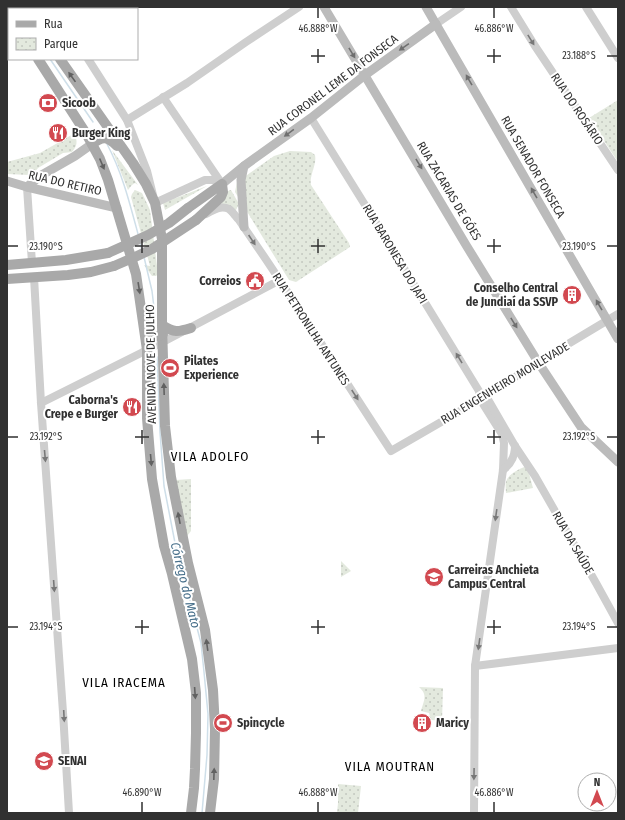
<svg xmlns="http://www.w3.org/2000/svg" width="625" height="820" font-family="'Fira Sans Condensed',sans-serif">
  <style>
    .park { fill: url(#park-dots) }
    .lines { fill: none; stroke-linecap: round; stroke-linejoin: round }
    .stream { stroke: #cfdfe9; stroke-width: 1.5 }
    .tertiary { stroke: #cecece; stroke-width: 8 }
    .secondary { stroke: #bbb; stroke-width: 9 }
    .primary { stroke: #a9a9a9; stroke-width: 10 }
    .primary-bridge { stroke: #a9a9a9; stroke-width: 10 }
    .oneway { fill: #787878 }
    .oneway2 { fill: #6f6f6f }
    .oneway3 { fill: #616161 }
    .ticks { fill: none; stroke: #313131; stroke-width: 1.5 }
    .labels { text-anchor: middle; stroke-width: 4; stroke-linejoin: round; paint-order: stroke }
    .street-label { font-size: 12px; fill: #313131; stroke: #fff }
    .poi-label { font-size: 12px; font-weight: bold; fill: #313131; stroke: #fff; text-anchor: start }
    .neighbourhood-label { font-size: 13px; letter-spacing: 1px; fill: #000; stroke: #fff }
    .water-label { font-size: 13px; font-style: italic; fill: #476f8a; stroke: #fff }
    .ticks-label { font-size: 10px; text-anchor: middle; fill: #313131; stroke: #fff; stroke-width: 4; stroke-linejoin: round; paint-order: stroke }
  </style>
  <defs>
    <pattern id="park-dots" width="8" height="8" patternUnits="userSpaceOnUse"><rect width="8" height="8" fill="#e3e9de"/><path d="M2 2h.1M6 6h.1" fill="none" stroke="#c3c8bf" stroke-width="1.8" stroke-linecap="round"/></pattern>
  </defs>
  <rect width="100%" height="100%" fill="#fff"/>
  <!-- park -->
  <g class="park">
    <path d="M618,100V162L589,118Z"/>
    <path d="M75,133C77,142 78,145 72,152L63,153L38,168L33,174L29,175L7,174V162L40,153Z"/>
    <path d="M112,150L138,185L135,183L132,185L128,190Z"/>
    <path d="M290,151L311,152L315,155C317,165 309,175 311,185L349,243L350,247L296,282L289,280L235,192L237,182L274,156Z"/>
    <path d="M207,186L165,210L163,203Z"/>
    <path d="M135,190L142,193L150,210L158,274L156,276H152L144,265L150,266L131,197L132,194Z"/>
    <path d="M231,190L239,204L232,218L221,203L225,192Z"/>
    <path d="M527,466L533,488L506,493C506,489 505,485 506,482C508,474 519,469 527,466Z"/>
    <path d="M191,479V531L187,536L176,480Z"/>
    <path d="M341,561L351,571L341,577Z"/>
    <path d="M419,687L443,688L442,721L431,720L429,713L421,711C424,700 428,695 419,687Z"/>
    <path d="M338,784L361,786L358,813H337L338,803Z"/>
  </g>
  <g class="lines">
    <!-- stream -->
    <g class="stream">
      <path d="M15,7L16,9"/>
      <path d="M50,59L93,122"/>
      <path d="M107,144C122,172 130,204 138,234"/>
      <path d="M140,242L142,250"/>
      <path d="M144,257L152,291L155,316"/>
      <path d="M157,357L160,432L164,486L176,548L201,643L204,672L208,714L207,755L202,813"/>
    </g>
    <!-- tertiary -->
    <g class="tertiary">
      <path d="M54,7L55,9"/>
      <path d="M511,7L535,46L618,170"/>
      <path d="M586,7L618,58"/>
      <path d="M436,24L461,7"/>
      <path d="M88,59L127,120L147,171L155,203L205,180H213L222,184"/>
      <path d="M163,97L222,184"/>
      <path d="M311,118L380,229L479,391L480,399L502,434L504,443L503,470L475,666L474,813"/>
      <path d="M127,120L187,83L246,42L299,7"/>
      <path d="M27,187L32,263"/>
      <path d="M206,214C213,210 221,205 229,209C233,212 236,217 239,220C248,233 256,245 265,258C308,322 349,387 391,451L486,396L538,362L618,314"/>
      <path d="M34,277L41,403L63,712L69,813"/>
      <path d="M483,394L486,396L515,446L535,476L596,583L618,623"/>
      <path d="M41,403L163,342L280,280"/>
      <path d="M503,470C511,464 515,456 515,446"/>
      <path d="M475,666L618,648"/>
    </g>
    <!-- secondary -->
    <g class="secondary">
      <path d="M324,7L466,245L538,362L581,427L618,462"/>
      <path d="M426,7L618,339"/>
      <path d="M7,181L27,187L117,208"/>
      <path d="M222,184L244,166L311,118L365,75L436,24"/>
      <path d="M27,187L40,176L75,156L92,144"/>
      <path d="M244,227L241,180L244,166"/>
    </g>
    <!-- primary -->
    <g class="primary">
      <path d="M23,7L25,9"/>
      <path d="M7,12L9,15"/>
      <path d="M38,59L87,135L100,159L108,180L136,274L147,350V418L152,479L164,546L172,574L192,659L196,693V733L195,769L194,788L191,813"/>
      <path d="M60,59L133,163L146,184L155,203L162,239V325L165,426L171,477L188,563L205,630L213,690L215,729L214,779L210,813"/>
      <path d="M92,144C103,136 107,136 117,146"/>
      <path d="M188,208L222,184L223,192L221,197L196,220"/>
      <path d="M7,265L66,260L108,253"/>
      <path d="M7,279L68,275L91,272L114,266"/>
      <path d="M145,323L150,333L153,336H159L163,334"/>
      <path d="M162,325C174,333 178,332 191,328"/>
    </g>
    <!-- primary-bridge -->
    <g class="primary-bridge">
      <path d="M108,253L148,235L169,223L188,208"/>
      <path d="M114,266L135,257L152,249L196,220"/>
    </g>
  </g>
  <!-- one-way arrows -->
  <defs><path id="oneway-solid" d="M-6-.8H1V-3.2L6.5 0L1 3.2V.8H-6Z"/></defs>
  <g class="oneway">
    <use href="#oneway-solid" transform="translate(531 40) rotate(58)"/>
    <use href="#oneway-solid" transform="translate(252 240) rotate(56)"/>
    <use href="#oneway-solid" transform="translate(459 358) rotate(-121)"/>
    <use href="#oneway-solid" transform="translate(355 395) rotate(57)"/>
    <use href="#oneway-solid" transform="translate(45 456) rotate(85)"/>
    <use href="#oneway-solid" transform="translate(496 515) rotate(98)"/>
    <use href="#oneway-solid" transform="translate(54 586) rotate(86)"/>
    <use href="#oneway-solid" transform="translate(479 644) rotate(98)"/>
    <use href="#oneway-solid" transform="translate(64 716) rotate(87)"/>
    <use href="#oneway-solid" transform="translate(474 774) rotate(91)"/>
  </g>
  <g class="oneway2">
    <use href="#oneway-solid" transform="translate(404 47) rotate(145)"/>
    <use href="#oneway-solid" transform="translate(352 53) rotate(59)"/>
    <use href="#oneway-solid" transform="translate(469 80) rotate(-120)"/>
    <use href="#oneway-solid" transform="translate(289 133) rotate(144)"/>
    <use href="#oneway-solid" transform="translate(419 164) rotate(59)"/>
    <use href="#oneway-solid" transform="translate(534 193) rotate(-120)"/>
    <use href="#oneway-solid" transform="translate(599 305) rotate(-120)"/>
    <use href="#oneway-solid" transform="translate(514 323) rotate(58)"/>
  </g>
  <g class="oneway3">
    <use href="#oneway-solid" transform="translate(72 77) rotate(-125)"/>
    <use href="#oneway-solid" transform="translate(102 164) rotate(67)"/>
    <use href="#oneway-solid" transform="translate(139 288) rotate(81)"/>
    <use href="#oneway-solid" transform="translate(164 389) rotate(-92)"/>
    <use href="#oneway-solid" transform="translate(151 460) rotate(85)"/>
    <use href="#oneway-solid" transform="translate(179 518) rotate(-101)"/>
    <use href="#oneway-solid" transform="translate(207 645) rotate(-98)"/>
    <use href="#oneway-solid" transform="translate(195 693) rotate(86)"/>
    <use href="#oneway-solid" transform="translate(214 774) rotate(-88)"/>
  </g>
  <!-- ticks -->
  <path class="ticks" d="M318,8V18M494,8V18M318,49V63M494,49V63M311,56H325M487,56H501M607,56H617M142,239V253M318,239V253M494,239V253M8,246H18M135,246H149M311,246H325M487,246H501M607,246H617M142,430V444M318,430V444M494,430V444M8,437H18M135,437H149M311,437H325M487,437H501M607,437H617M142,620V634M318,620V634M494,620V634M8,627H18M135,627H149M311,627H325M487,627H501M607,627H617M142,802V812M318,802V812M494,802V812"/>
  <!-- icons -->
  <defs>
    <symbol id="bank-disc" viewBox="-11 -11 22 22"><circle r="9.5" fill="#d24950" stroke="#fff"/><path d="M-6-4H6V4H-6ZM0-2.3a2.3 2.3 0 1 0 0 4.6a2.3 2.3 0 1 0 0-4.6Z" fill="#fff"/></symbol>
    <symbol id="restaurant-disc" viewBox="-11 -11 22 22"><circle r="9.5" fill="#d24950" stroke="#fff"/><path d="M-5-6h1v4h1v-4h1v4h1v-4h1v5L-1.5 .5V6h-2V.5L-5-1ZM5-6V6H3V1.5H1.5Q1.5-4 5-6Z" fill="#fff"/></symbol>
    <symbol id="civic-disc" viewBox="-11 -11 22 22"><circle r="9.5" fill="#d24950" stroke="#fff"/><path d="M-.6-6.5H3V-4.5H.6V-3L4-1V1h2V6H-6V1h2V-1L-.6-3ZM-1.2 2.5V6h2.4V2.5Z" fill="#fff"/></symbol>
    <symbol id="building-disc" viewBox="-11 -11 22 22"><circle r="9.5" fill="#d24950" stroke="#fff"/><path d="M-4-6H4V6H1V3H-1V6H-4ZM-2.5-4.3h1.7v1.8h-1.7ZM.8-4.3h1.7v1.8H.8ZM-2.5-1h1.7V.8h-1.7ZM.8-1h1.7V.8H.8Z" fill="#fff"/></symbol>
    <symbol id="stadium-disc" viewBox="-11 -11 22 22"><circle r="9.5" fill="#d24950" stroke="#fff"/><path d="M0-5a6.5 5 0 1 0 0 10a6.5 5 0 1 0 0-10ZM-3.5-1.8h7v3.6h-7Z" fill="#fff"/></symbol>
    <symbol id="university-disc" viewBox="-11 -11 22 22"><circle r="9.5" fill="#d24950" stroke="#fff"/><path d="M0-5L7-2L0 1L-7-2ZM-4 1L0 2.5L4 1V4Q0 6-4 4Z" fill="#fff"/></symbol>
  </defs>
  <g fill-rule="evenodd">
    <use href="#bank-disc" x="37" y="92" width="22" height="22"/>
    <use href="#restaurant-disc" x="47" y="122" width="22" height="22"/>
    <use href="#civic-disc" x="244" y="270" width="22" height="22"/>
    <use href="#building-disc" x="561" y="284" width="22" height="22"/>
    <use href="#stadium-disc" x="159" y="357" width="22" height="22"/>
    <use href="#restaurant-disc" x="121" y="396" width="22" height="22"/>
    <use href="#university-disc" x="423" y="566" width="22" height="22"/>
    <use href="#stadium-disc" x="212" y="712" width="22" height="22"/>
    <use href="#building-disc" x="411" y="712" width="22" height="22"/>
    <use href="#university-disc" x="33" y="750" width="22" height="22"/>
  </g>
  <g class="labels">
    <!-- street labels -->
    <g class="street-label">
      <text transform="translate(333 85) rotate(-37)" y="4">RUA CORONEL LEME DA FONSECA</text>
      <text transform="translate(577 109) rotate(56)" y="4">RUA DO ROSÁRIO</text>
      <text transform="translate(533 167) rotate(60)" y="4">RUA SENADOR FONSECA</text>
      <text transform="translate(65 183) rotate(13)" y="4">RUA DO RETIRO</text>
      <text transform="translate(449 191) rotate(59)" y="4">RUA ZACARIAS DE GÓES</text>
      <text transform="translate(395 254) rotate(59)" y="4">RUA BARONESA DO JAPI</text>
      <text transform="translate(311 329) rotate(57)" y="4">RUA PETRONILHA ANTUNES</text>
      <text transform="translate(151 364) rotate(-91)" y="4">AVENIDA NOVE DE JULHO</text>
      <text transform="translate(505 383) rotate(-31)" y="4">RUA ENGENHEIRO MONLEVADE</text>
      <text transform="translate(573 543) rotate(60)" y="4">RUA DA SAÚDE</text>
    </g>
    <!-- poi labels -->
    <g class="poi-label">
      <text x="62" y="107">Sicoob</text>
      <text x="72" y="137">Burger King</text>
      <text x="241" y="285" text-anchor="end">Correios</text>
      <text x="558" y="292" text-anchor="end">Conselho Central<tspan x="558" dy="14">de Jundiaí da SSVP</tspan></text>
      <text x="184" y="365">Pilates<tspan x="184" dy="14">Experience</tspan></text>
      <text x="118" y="404" text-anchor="end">Caborna's<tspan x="118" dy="14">Crepe e Burger</tspan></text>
      <text x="448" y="574">Carreiras Anchieta<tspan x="448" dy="14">Campus Central</tspan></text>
      <text x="237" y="727">Spincycle</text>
      <text x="436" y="727">Maricy</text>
      <text x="58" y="765">SENAI</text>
    </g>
    <!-- neighbourhood labels -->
    <g class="neighbourhood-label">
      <text x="210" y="461">VILA ADOLFO</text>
      <text x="124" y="687">VILA IRACEMA</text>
      <text x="390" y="771">VILA MOUTRAN</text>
    </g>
    <!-- water labels -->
    <g class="water-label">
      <text transform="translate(186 585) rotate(76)" y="5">Córrego do Mato</text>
    </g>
  </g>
  <g class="ticks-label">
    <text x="318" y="32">46.888°W</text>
    <text x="494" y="32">46.886°W</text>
    <text x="579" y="59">23.188°S</text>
    <text x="46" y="250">23.190°S</text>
    <text x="579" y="250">23.190°S</text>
    <text x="46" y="440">23.192°S</text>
    <text x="579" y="440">23.192°S</text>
    <text x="46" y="630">23.194°S</text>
    <text x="579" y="630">23.194°S</text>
    <text x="142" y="796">46.890°W</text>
    <text x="318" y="796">46.888°W</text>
    <text x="494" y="796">46.886°W</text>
  </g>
  <!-- border -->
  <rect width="625" height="820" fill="none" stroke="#313131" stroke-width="16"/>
  <!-- legend -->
  <rect x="8" y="8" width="130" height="52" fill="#ffffff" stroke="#adadad"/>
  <rect x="16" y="21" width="20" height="6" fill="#a9a9a9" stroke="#adadad"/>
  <text x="44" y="28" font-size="12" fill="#313131">Rua</text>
  <rect x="16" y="38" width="20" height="12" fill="url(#park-dots)" stroke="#adadad"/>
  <text x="44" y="48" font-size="12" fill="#313131">Parque</text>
  <!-- north arrow -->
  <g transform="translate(597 792)"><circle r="19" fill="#ffffff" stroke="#adadad"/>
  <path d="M0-3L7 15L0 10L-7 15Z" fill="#d24950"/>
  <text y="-6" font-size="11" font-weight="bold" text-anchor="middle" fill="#313131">N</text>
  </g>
</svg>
